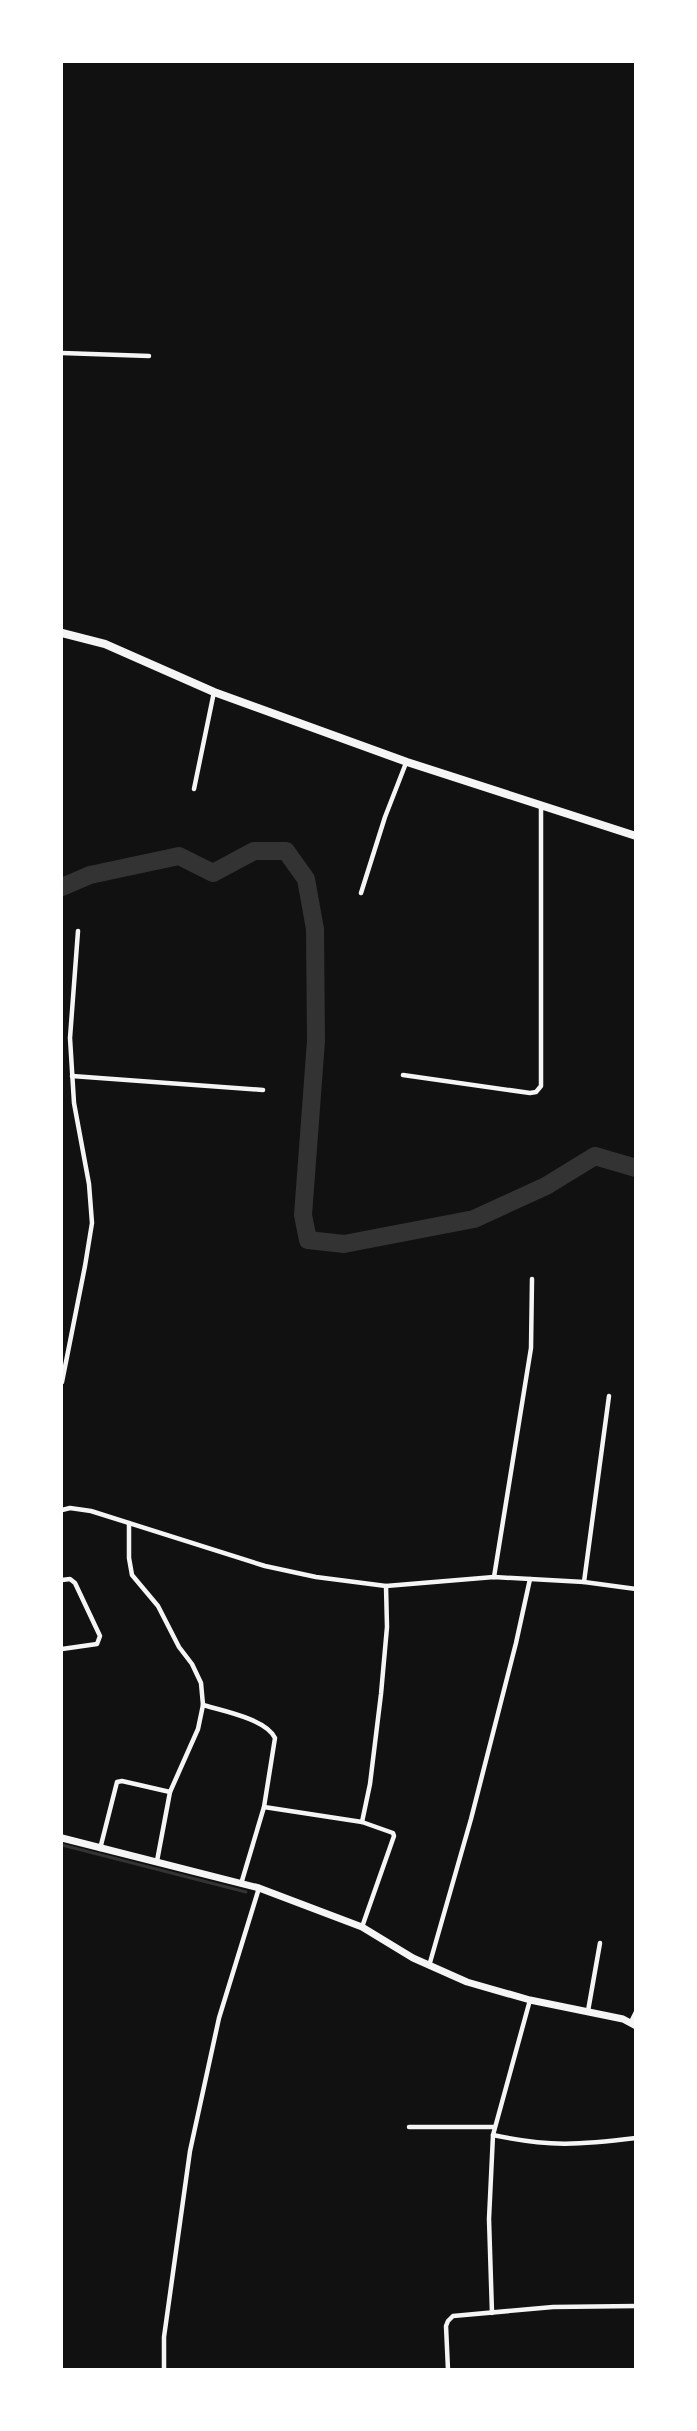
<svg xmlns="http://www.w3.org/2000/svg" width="697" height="2431" font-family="Mulish,sans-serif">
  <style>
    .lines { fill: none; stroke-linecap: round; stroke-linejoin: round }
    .stream { stroke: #333; stroke-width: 3 }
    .river { stroke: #333; stroke-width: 18 }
    .minor { stroke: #f5f5f5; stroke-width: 4.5 }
    .secondary { stroke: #f5f5f5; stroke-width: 7 }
    .trunk { stroke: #f5f5f5; stroke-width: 8 }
  </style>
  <rect width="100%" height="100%" fill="#111"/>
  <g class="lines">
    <!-- stream -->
    <path class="stream" d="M62,1845L246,1892"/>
    <!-- river -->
    <path class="river" d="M62,887L90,875L179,856L213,873L254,851H286L306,879L315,929L316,1041L303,1215L308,1240L344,1244L474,1219L546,1186L595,1156L636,1168"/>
    <!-- minor -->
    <g class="minor">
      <path d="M62,353L149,356"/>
      <path d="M194,789L214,692"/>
      <path d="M361,893L385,817L406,763"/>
      <path d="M403,1075L530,1093L536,1092L541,1086V805"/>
      <path d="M72,1076L263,1090"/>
      <path d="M62,1382L85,1266L92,1223L89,1184L74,1103L70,1038L78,931"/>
      <path d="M62,1510L70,1508L91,1511L265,1566L316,1577L386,1586L494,1577L584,1582L636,1589"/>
      <path d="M129,1523V1558L132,1575L158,1606L179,1647L192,1664L201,1683L203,1705L198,1729L170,1792L157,1861"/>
      <path d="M494,1577L531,1348L532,1279"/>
      <path d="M62,1580L70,1579L75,1583L100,1636L97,1644L62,1649"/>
      <path d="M584,1582L609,1396"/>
      <path d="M203,1705C223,1711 266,1719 275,1738L264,1807L241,1884"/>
      <path d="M264,1807L362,1822L393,1833L394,1836L362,1927"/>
      <path d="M362,1822L370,1784L381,1694L387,1627L386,1586"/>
      <path d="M100,1849L117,1782L122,1781L170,1792"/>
      <path d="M429,1966L471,1819L516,1643L530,1579"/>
      <path d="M588,2011L600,1943"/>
      <path d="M631,2022L636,2012"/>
      <path d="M409,2127H494"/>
      <path d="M493,2135C549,2147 579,2145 636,2138"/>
      <path d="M492,2313L489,2219L493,2135L530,2000"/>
      <path d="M164,2370V2337L190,2151L219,2018L259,1888"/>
      <path d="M448,2370L446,2326L448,2321L453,2316L553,2307L636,2306"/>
    </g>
    <!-- secondary -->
    <path class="secondary" d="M62,1838L259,1888L362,1927L413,1958L467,1982L530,2000L623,2019L636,2026"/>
    <!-- trunk -->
    <path class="trunk" d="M62,633L105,644L214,692L407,762L636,836"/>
  </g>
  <!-- border -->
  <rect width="697" height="2431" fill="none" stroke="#ffffff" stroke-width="126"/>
</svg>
